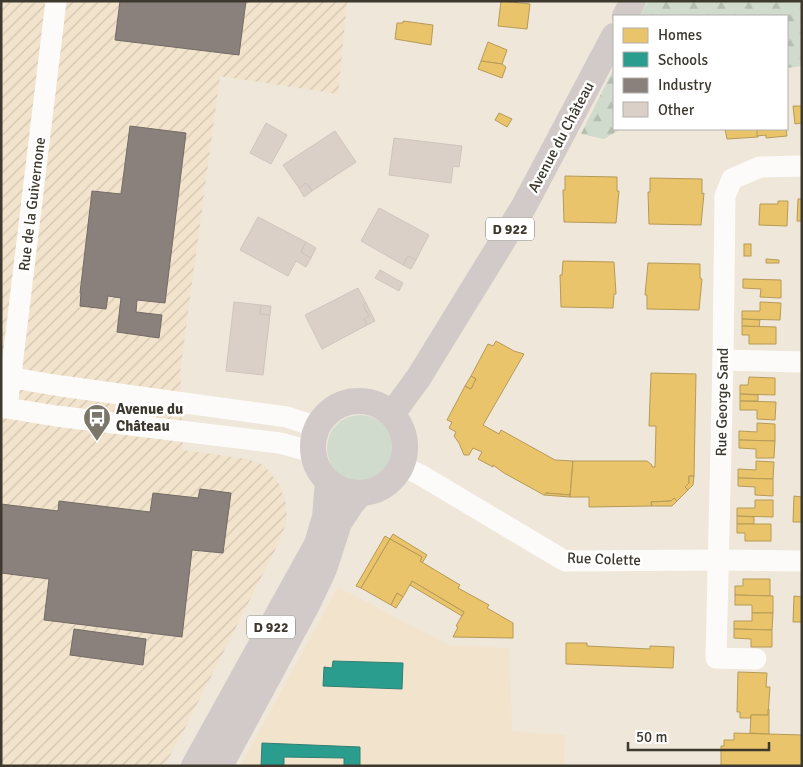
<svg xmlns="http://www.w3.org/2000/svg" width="803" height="767" font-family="Signika,sans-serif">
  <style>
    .built { fill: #f2e4cc }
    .industrial { fill: url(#industrial-furrows) }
    .grass { fill: #d0dbcd }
    .forest { fill: url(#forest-firs) }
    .homes { fill: #e9c46a; stroke: #b69a58 }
    .schools { fill: #2a9d8f; stroke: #307f72 }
    .industry { fill: #8a817c; stroke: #736b65 }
    .building { fill: #dad0c8; stroke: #cfc5be }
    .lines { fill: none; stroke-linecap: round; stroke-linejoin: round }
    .minor { stroke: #fdfbf9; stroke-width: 21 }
    .major { stroke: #d1cac8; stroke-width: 26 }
    .labels { text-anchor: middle; stroke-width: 5; stroke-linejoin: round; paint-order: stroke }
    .shield { fill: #fff; stroke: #78746d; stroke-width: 1 }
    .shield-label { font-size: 14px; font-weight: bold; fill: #3e392f }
    .street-label { font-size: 15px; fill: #3e392f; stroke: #fff }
    .poi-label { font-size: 15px; font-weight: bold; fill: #3e392f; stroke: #fff; text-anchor: start }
  </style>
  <defs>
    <pattern id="industrial-furrows" width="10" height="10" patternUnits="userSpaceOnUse" patternTransform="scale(1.25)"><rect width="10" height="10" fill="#f2e4cc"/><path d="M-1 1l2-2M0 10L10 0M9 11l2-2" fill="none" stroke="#d1c4b0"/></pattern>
    <pattern id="forest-firs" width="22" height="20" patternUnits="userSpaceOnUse" patternTransform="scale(1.25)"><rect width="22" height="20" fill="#d0dbcd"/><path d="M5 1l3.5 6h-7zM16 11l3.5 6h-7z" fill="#b4bdb0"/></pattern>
  </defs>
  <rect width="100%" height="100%" fill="#efe7d9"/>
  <!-- built -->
  <path class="built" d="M338,587L449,645L509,648L512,731L565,735L564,766H240Z"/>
  <!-- industrial -->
  <path class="industrial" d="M1,1H347L338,94L220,76L180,372L183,450L247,459L264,465L279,484L286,503L287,521L278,544L184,730L164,766H1Z"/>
  <!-- grass -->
  <circle class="grass" cx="360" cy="448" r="33"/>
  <!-- forest -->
  <g class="forest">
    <path d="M648,1H802V66L787,68V16H640Z"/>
    <path d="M614,68V129H621L604,139L581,134Z"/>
  </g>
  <!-- homes -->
  <g class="homes">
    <path d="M501,1L530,4L527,29L498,26Z"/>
    <path d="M403,21L433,25L431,45L395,39L397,23H403Z"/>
    <path d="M488,42L507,50L502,64L481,61Z"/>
    <path d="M481,61L502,64L506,67L502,78L478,69Z"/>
    <path d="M793,106H802V123L795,124Z"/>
    <path d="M499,113L512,119L507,127L495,120Z"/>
    <path d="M725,129H757L758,137L727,139Z"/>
    <path d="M757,129H786L787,136L766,138V135L757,136Z"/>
    <path d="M565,176L617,177V191H619L616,223L564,222L563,190H565Z"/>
    <path d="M650,178L702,179V194L704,193L701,225L649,224L648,192H650Z"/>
    <path d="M798,199H802V221H797Z"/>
    <path d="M778,201H788L787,226L759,225L760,204H778Z"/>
    <rect x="744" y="244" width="7" height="12"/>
    <path d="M766,259L779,260V263H766Z"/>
    <path d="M563,261L614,262L616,294H614L613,308L561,307L560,275H562Z"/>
    <path d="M648,263L700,264V278L702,279L699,310L647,309V295H645Z"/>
    <path d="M743,279L781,280V298L760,297L761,289L743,288Z"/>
    <path d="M760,302L781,303L780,320L742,319V311H760Z"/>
    <path d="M742,319L760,320L759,327L742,326Z"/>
    <path d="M742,326L776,327V344H749V335H742Z"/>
    <path d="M496,341L514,351L524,354L483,425L499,434L501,430L555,460L573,461L570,495L546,493L544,495L504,473L493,465V467L478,459L482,452L473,448L469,455H464L459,443L454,436L456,432L449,428L452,422L447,420L465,386L471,389L473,384L476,379L471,376L488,344L493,346Z"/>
    <path d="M651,373L696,374L694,476H689V483L685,487L688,490L677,501L674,498L671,501L651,502L652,506L589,507V497H570L573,461H647L652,465V467H655L656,426H649Z"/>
    <path d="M471,376L476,379L471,389L465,386Z"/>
    <path d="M749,377L775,378V395L740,394V385H748Z"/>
    <path d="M740,394L758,395V401H740Z"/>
    <path d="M740,401L776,402L775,420L757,419V410H740Z"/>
    <path d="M757,423L775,424V441L739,440V431L757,432Z"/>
    <path d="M739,440L775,441L774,458H756V449L739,448Z"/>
    <path d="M756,461L774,462L773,479L738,478V469L756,470Z"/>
    <path d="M689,476H694L693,485L688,490L685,487L689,483Z"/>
    <path d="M738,478L773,479V496L755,495V487L738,486Z"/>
    <path d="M546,493L570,495V497L544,495Z"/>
    <path d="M794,496L802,497V522H793Z"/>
    <path d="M674,498L677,501L672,506H652L651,502L671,501Z"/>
    <path d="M755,500H773V517L737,516V508H755Z"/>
    <path d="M737,516L754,517V524H737Z"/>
    <path d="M737,524H771V541H745V533H737Z"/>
    <path d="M393,534L427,555L422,563L420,561L422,557L390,539Z"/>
    <path d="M385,536L390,539L361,588L356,586Z"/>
    <path d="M390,539L422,557L420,561L460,585L458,588L489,605L487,608L513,623V638L453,637L458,627L456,626L464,612L412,581L403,597L397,593L391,605L361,588Z"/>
    <path d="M743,579H770V596L735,595V586H743Z"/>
    <path d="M412,581L464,612L462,616L410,585Z"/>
    <path d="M397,593L403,597L396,608L391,605Z"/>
    <path d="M735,595L773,596V613H752V605H735Z"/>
    <path d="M794,596L802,597V622H793Z"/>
    <path d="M752,613H773L772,630L734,629V621H752Z"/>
    <path d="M734,629L772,630V647H751V639L734,638Z"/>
    <path d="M566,643H587V646L650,649V646L674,647L673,668L566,664Z"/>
    <path d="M738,672L767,673L766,687H770L768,715H751V718H740V712H737Z"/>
    <path d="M768,709H769V734L750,733L751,715H768Z"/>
    <path d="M734,733L802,735V766H721V746H724V740H734Z"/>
  </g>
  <!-- schools -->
  <g class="schools">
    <path d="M333,661L403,663L402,689L323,686L324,667L332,668Z"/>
    <path d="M262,743L360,747V766H344V758L284,757V766H261Z"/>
  </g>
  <!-- industry -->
  <g class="industry">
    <path d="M120,1H246L239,55L115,40Z"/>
    <path d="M130,126L186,133L165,303L137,300L136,312L162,315L159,338L117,332L121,298L108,296L106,309L80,306L81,293H80L92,191L121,194Z"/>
    <path d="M200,489L231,493L223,553L192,550L182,637L44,620L49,579L1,573V504L58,511L59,501L150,512L153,493L198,498Z"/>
    <path d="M74,629L146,639L143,665L70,655Z"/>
  </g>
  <!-- building -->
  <g class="building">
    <path d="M266,123L287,135L271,164L250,153Z"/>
    <path d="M335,131L356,162L312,191L306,183L299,188L283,165Z"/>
    <path d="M394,138L462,146L459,167L453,166L451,183L389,175Z"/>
    <path d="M306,183L312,191L304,197L299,188Z"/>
    <path d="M379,208L429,235L416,260L408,256L403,265L361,241Z"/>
    <path d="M258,217L306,242L301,252L311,258L306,267L296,261L288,276L240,250Z"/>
    <path d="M306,242L316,248L311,258L301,252Z"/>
    <path d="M408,256L416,260L411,269L403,265Z"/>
    <path d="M380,270L403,283L399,291L375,278Z"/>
    <path d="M358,288L366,303L363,305L369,316L364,319L367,325L322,349L305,315Z"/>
    <path d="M234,302L261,305L260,314L270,315L263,375L226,371Z"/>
    <path d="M366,303L375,321L367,325L364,319L369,316L363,305Z"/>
    <path d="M261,305L271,306L270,315L260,314Z"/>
  </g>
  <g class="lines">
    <!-- minor -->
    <g class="minor">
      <path d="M723,360L802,362"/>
      <path d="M1,376L61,386L287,417L317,427"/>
      <path d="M1,407L56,416L280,443L313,452"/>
      <path d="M7,408L56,1"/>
      <path d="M401,466L419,474L565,561L719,560L802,561"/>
      <path d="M756,659L716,658L723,360L725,196L732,179L760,167L802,166"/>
    </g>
    <!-- major -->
    <g class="major">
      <path d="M625,16L633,1"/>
      <circle cx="359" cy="447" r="46"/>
      <path d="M392,414L419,377L524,206L614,36"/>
      <path d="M194,766L317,544L325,517L328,482"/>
      <path d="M220,766L308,603L324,569L339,523L352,503L361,493"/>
    </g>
  </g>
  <!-- icons -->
  <defs>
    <symbol id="bus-pin" viewBox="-11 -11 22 30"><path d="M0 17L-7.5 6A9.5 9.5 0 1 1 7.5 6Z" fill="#7c766a" stroke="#fff"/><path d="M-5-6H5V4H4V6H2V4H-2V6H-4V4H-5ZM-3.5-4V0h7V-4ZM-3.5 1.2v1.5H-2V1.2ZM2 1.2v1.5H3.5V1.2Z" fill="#fff"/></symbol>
  </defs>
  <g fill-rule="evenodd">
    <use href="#bus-pin" x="81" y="402" width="32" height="43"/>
  </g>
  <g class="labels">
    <!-- shield labels -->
    <g class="shield">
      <rect x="486" y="217.5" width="48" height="23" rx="4"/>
      <rect x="247" y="615.5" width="48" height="23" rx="4"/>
    </g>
    <g class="shield-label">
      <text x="510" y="234">D 922</text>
      <text x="271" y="632">D 922</text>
    </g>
    <!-- street labels -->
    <g class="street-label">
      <text transform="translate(561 137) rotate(-62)" y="5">Avenue du Château</text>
      <text transform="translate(32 204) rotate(-83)" y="5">Rue de la Guivernone</text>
      <text transform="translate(722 402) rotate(-89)" y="5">Rue George Sand</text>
      <text transform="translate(604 559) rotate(2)" y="5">Rue Colette</text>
    </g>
    <!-- poi labels -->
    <g class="poi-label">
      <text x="116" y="414">Avenue du<tspan x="116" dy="17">Château</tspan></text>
    </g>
  </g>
  <!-- border -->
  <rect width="803" height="767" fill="none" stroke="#3e392f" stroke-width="5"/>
  <!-- legend -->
  <rect x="613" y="15" width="175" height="115" fill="#ffffff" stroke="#b2b0ac"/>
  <rect x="623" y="28" width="25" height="15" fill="#e9c46a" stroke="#b2b0ac"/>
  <text x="658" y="40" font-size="15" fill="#3e392f">Homes</text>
  <rect x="623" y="52" width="25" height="15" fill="#2a9d8f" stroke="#b2b0ac"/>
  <text x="658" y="65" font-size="15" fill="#3e392f">Schools</text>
  <rect x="623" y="78" width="25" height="15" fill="#8a817c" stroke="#b2b0ac"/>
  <text x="658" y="90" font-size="15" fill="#3e392f">Industry</text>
  <rect x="623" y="102" width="25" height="15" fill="#dad0c8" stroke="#b2b0ac"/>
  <text x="658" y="115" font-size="15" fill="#3e392f">Other</text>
  <!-- scale -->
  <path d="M628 742v8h141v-8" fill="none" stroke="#3e392f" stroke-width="2.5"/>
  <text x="636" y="742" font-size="15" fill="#3e392f" stroke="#ffffff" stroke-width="4" paint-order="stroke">50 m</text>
</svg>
